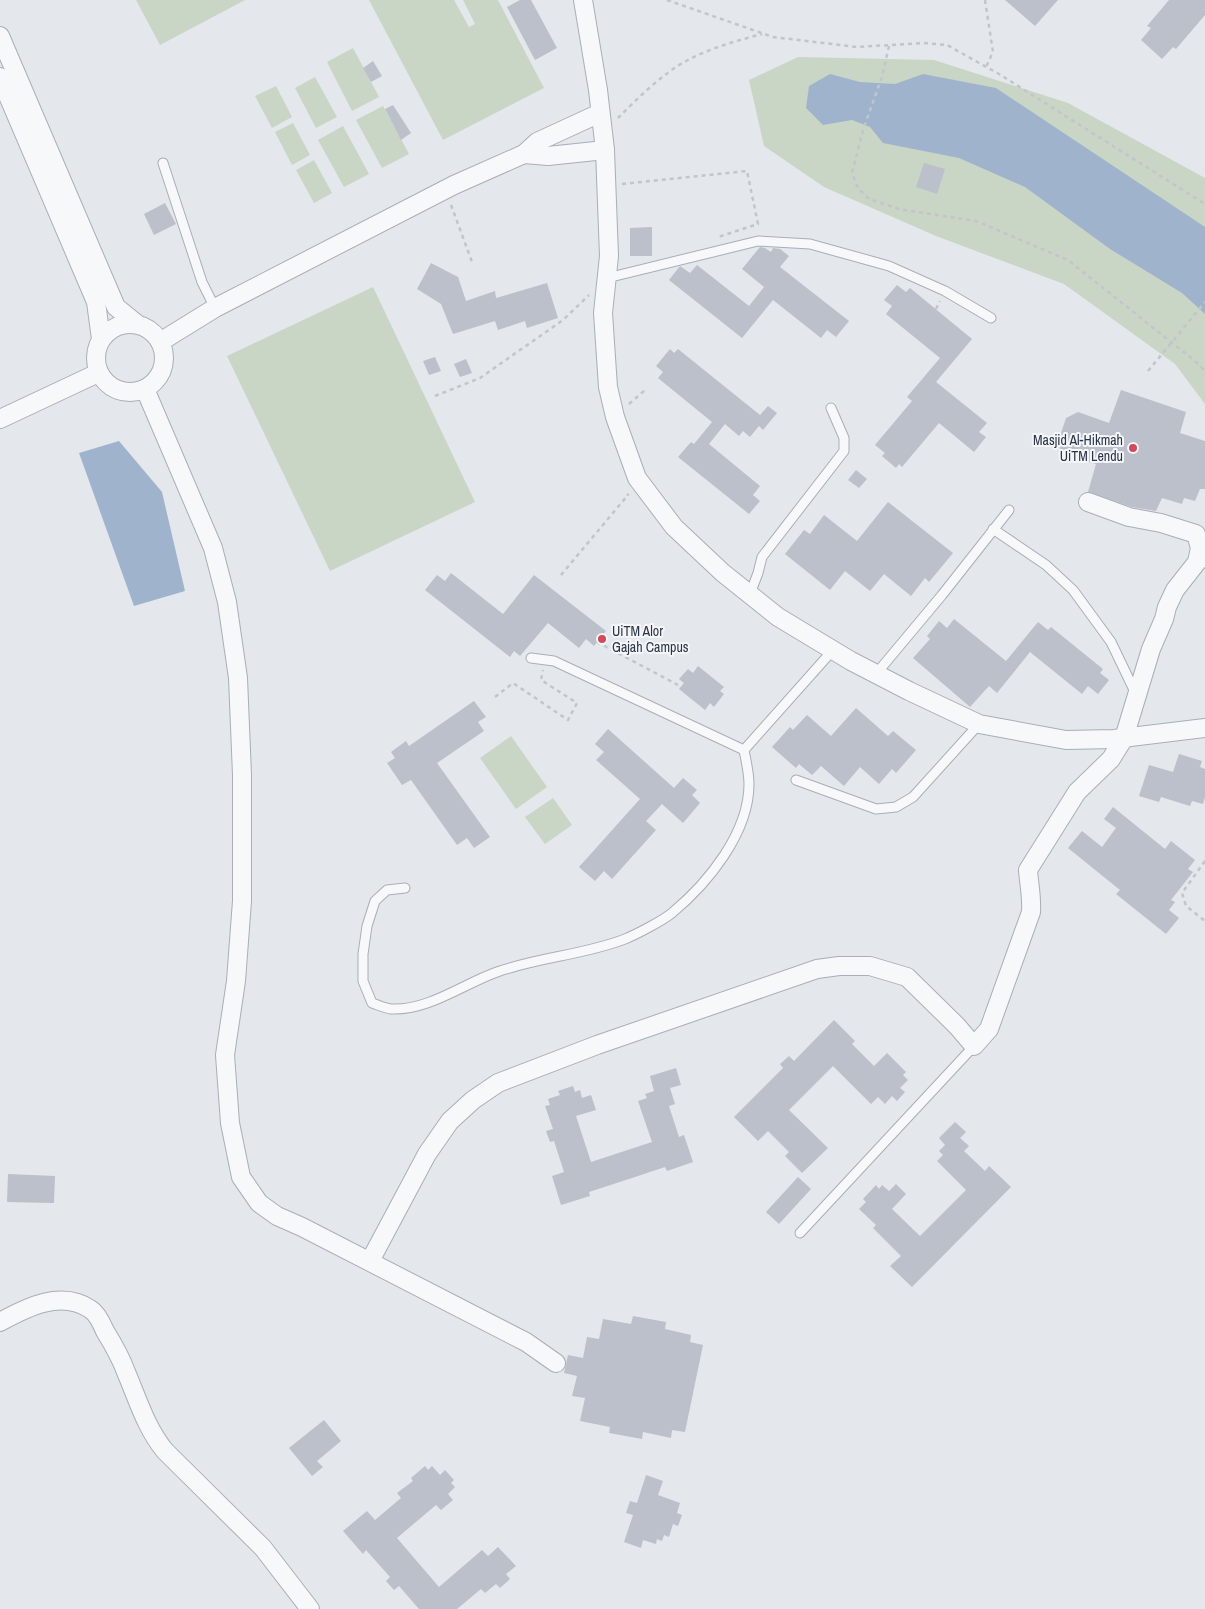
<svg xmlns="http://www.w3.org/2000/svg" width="1205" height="1609" font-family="'Archivo Narrow',sans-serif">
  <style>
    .green { fill: #c9d6c5 }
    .water { fill: #9fb4cc }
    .building { fill: #bbc0ca }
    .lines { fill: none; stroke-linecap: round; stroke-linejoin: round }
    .lane-casing { stroke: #a9aeb7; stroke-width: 11 }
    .street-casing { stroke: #a9aeb7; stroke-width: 20 }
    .path { stroke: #c2c5cb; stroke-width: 2.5; stroke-dasharray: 4 4; stroke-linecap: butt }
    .lane { stroke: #f7f8fa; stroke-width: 9 }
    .street { stroke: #f7f8fa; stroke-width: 18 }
    .poi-dot { fill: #d1495b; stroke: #f4f6f9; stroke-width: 2 }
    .labels { text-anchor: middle; stroke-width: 4; stroke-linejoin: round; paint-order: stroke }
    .poi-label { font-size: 14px; fill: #2b3445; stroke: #f4f6f9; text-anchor: end }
  </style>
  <rect width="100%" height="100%" fill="#e4e7ec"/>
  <!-- green -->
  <g class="green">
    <path d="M136,0H245L160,45Z"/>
    <path d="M369,0H454L469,27L475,24L463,0H498L544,88L443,140Z"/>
    <path d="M353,48L379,97L352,111L327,62Z"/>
    <path d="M798,57L934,60L1068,103L1205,178V404L1175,364L1064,284L936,236L824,187L764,146L749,80Z"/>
    <path d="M315,77L337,117L316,128L295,88Z"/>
    <path d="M276,86L292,117L272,128L255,96Z"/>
    <path d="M383,106L409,154L382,168L356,120Z"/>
    <path d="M293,123L310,155L292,165L275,132Z"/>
    <path d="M343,126L369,174L344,187L318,140Z"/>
    <path d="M314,160L332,193L314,203L296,170Z"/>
    <path d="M373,287L475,502L330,571L227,356Z"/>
    <path d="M511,736L547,787L516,809L480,758Z"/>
    <path d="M553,798L572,825L545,844L525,817Z"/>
  </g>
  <!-- water -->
  <g class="water">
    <path d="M830,74L860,82L895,84L923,74L996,88L1205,227V314L1182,293L1110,249L1025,187L959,158L883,143L870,127L852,120L823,125L806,108L809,86Z"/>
    <path d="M119,441L162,492L185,591L134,606L79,453Z"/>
  </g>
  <!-- building -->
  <g class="building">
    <path d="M520,0H531L557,48L535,60L507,7Z"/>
    <path d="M1005,0H1058L1035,26Z"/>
    <path d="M1169,0H1205V15L1176,49L1173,47L1162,59L1141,40L1151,28L1147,26Z"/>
    <path d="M373,61L382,76L371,82L363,68Z"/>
    <path d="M393,105L411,133L401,140L385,109Z"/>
    <path d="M924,163L945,169L937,194L916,187Z"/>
    <path d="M165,203L176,224L154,235L144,214Z"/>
    <path d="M652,227V256H630V228Z"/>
    <path d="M760,247L765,248L771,252L773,248L780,249L789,256L780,267L849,321L836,337L827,330L821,338L773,300L742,338L669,280L680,266L690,273L697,265L749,306L764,287L742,269Z"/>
    <path d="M431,263L458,277L466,301L495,291L496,298L547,283L558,318L527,328L525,321L498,330L495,321L453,334L441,304L417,289Z"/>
    <path d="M897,285L906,292L910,288L972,339L936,382L987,423L979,432L986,437L974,452L939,423L902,467L899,464L896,468L882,456L885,453L875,445L912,401L907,397L940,358L886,314L892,306L884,300Z"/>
    <path d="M670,349L674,353L678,349L760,415L768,406L777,413L763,430L759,426L750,437L743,431L739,436L725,424L709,444L760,486L753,495L760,501L749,514L678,457L691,442L694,444L712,422L658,378L663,372L656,366Z"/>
    <path d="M435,357L441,371L429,375L423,361Z"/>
    <path d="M466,359L472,373L460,377L454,364Z"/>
    <path d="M1121,390L1186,412L1180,433L1205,441V489H1200L1195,501L1184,498L1182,504L1162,498L1156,511L1132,507L1088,492L1096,464L1062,454L1058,442L1066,418L1078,412L1109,423Z"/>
    <path d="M856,470L867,479L859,488L848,480Z"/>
    <path d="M888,502L953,553L929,582L925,578L911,596L884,574L870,591L845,571L830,590L785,554L804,530L810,534L824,515L857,541Z"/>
    <path d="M451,573L503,614L534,575L606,631L594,646L586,639L579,648L548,623L520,656L514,651L510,657L425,590L437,575L445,581Z"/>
    <path d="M954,619L1006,661L1038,622L1048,630L1051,627L1103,669L1100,673L1109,680L1098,694L1088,686L1082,694L1030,652L997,693L989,686L970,707L913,658L930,639L927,636L939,621L947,628Z"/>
    <path d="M698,666L724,687L720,691L724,694L714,707L710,703L705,710L679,689L684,683L679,679L688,669L693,673Z"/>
    <path d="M474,701L486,717L478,722L484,731L437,763L490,837L474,848L467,838L457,845L411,780L402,785L387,763L395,758L391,752L406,741L409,746Z"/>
    <path d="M856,708L888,736L893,731L916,750L896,773L892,769L879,784L860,767L844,786L821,766L812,775L799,764L796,768L772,747L790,727L793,730L807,715L831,736Z"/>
    <path d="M608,729L674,788L683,778L697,790L692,795L700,803L683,823L662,804L646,821L656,830L612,879L604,871L595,881L579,867L640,799L596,760L604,752L595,744Z"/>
    <path d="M1179,754L1202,761L1200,767L1205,769V797L1203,804L1192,801L1190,806L1161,797L1159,802L1139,796L1149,765L1173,772Z"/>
    <path d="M1113,807L1165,849L1171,841L1195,860L1188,869L1193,872L1171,900L1175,902L1169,910L1179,918L1166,934L1116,894L1120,890L1068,848L1082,831L1102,847L1116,828L1104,819Z"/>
    <path d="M834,1020L855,1041L852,1044L874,1066L887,1053L906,1072L903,1075L908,1080L900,1088L905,1092L897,1101L892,1096L885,1104L878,1097L871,1104L833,1066L789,1110L828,1148L802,1173L785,1156L789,1152L768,1131L758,1141L734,1117L783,1068L780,1064L789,1056L794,1061Z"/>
    <path d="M676,1068L681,1085L670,1088L675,1104L669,1106L679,1137L684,1135L693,1162L667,1171L665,1167L635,1177L589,1192L590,1196L561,1205L552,1176L564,1172L554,1141L550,1142L546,1131L553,1129L545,1106L550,1105L548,1099L560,1095L558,1091L573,1086L575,1092L580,1090L582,1098L591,1095L596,1110L576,1116L591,1162L652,1142L638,1101L647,1098L645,1094L654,1091L650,1076Z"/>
    <path d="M955,1122L966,1132L960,1138L969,1146L964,1151L985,1171L989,1166L1011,1187L912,1287L890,1266L901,1256L873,1228L876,1225L859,1209L866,1202L863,1199L876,1185L879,1189L882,1185L889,1191L896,1184L906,1194L892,1209L920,1236L966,1190L937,1161L943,1155L939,1151L945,1145L939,1138Z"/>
    <path d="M8,1174L55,1176L54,1203L7,1202Z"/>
    <path d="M798,1177L811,1189L779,1224L766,1212Z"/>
    <path d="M633,1316L666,1322L665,1329L691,1335L690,1342L703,1345L685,1432L672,1430L671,1438L643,1432L642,1439L609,1433L610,1427L580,1421L585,1398L572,1396L577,1376L564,1373L568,1355L583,1358L587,1337L599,1339L603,1319L631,1324Z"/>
    <path d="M324,1420L341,1441L317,1461L323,1467L312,1476L289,1448Z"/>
    <path d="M425,1466L428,1470L432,1466L440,1475L445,1470L454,1480L451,1483L455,1487L448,1494L453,1500L441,1510L436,1505L397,1538L439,1587L482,1550L488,1556L498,1547L516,1566L506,1574L510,1579L500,1588L496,1584L485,1593L481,1589L457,1609H419L399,1586L394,1590L386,1581L390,1577L366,1550L363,1554L343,1531L367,1511L375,1520L401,1498L397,1493L413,1481L411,1478Z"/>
    <path d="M646,1475L663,1481L658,1495L680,1503L677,1513L682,1515L678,1526L673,1524L669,1537L664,1535L662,1541L657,1539L656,1544L643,1540L641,1548L624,1542L633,1515L626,1513L630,1501L637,1503Z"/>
  </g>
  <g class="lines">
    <defs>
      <g id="lane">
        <path d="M163,163L202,282L215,308"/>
        <path d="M607,278L758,241L810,244L889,266L945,291L991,318"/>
        <path d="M993,529L1046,565L1073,590L1111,642L1136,694"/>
        <path d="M750,594L758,573L762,557L844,451V438L831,408"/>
        <path d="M531,658L554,661L744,750"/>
        <path d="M876,674L942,595L1009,510"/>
        <path d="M744,750L833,650"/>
        <path d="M796,780L876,809L896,807L913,797L979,724"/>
        <path d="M405,888L387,890L375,901L367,926L363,954V981L372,1003C378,1005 384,1008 391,1009C428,1011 463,984 497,972C539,957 584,955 625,939C637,934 662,921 672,913C708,883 749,833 749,784C749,773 746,761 744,750"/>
        <path d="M800,1233L974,1046"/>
      </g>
      <g id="street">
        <path d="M583,0L598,90L605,150L609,256L603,313L608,387L615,417L637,478L674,527L723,573L778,617L851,661L909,691L979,724L1066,740L1114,739L1205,728"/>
        <path d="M0,36L116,307L137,324"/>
        <path d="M0,77L96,302L101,339"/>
        <path d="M524,154L548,156L605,150"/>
        <circle cx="130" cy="358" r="34"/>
        <path d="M160,342L215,308L454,185L524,154L537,142L600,113"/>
        <path d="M145,389L213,548L227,602L238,678L242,775V901L236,981L225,1055L230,1123L241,1177L259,1203L277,1216L302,1227L526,1342L556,1363"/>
        <path d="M0,419L98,373"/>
        <path d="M370,1261L427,1154L450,1121L473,1100L498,1083L597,1045L817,969L839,966H870L907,977L957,1026L974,1046L989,1029L1031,912C1032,897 1029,884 1028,870L1077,792L1111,759L1124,738L1151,649L1164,619L1167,607L1175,590L1197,562L1200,548L1196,534L1161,523L1129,517L1088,502"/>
        <path d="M0,1322C27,1307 61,1290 90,1309C97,1313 102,1324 105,1331C113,1344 121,1358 126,1372C138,1400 146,1428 165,1451L263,1548L310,1609"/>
      </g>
    </defs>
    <!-- lane casing -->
    <use href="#lane" class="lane-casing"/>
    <!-- street casing -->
    <use href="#street" class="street-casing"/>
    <!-- path -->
    <g class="path">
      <path d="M667,0L773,37L857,47L924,43L947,45L999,74L1205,204"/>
      <path d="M985,0L993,52L986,67"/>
      <path d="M889,46L882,77L863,130L852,173L858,188L869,199L899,209L976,221L1068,260L1195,361L1205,371"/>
      <path d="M618,118C637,99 662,74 686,61C710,48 736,41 762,34"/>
      <path d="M622,184L747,171L758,224L718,237"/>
      <path d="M451,205L472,262"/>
      <path d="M936,309L940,301"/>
      <path d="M1148,371L1205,302"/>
      <path d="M435,396L480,378L563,320L589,295"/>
      <path d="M629,404L645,390"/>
      <path d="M561,575L628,495L627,494"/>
      <path d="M597,642L678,685"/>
      <path d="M495,697L513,683L568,720L577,703L541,680L543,670"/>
      <path d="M1205,861L1182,893L1186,906L1205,921"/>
    </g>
    <!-- lane -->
    <use href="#lane" class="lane"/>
    <!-- street -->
    <use href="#street" class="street"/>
  </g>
  <!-- markers -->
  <g class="poi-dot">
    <circle cx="1133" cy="448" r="5"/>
    <circle cx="602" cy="639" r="5"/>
  </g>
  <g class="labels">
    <!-- poi labels -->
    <g class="poi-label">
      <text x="1123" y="445">Masjid Al-Hikmah<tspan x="1123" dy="16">UiTM Lendu</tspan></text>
      <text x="612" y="636" text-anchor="start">UiTM Alor<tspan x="612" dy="16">Gajah Campus</tspan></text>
    </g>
  </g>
</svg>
